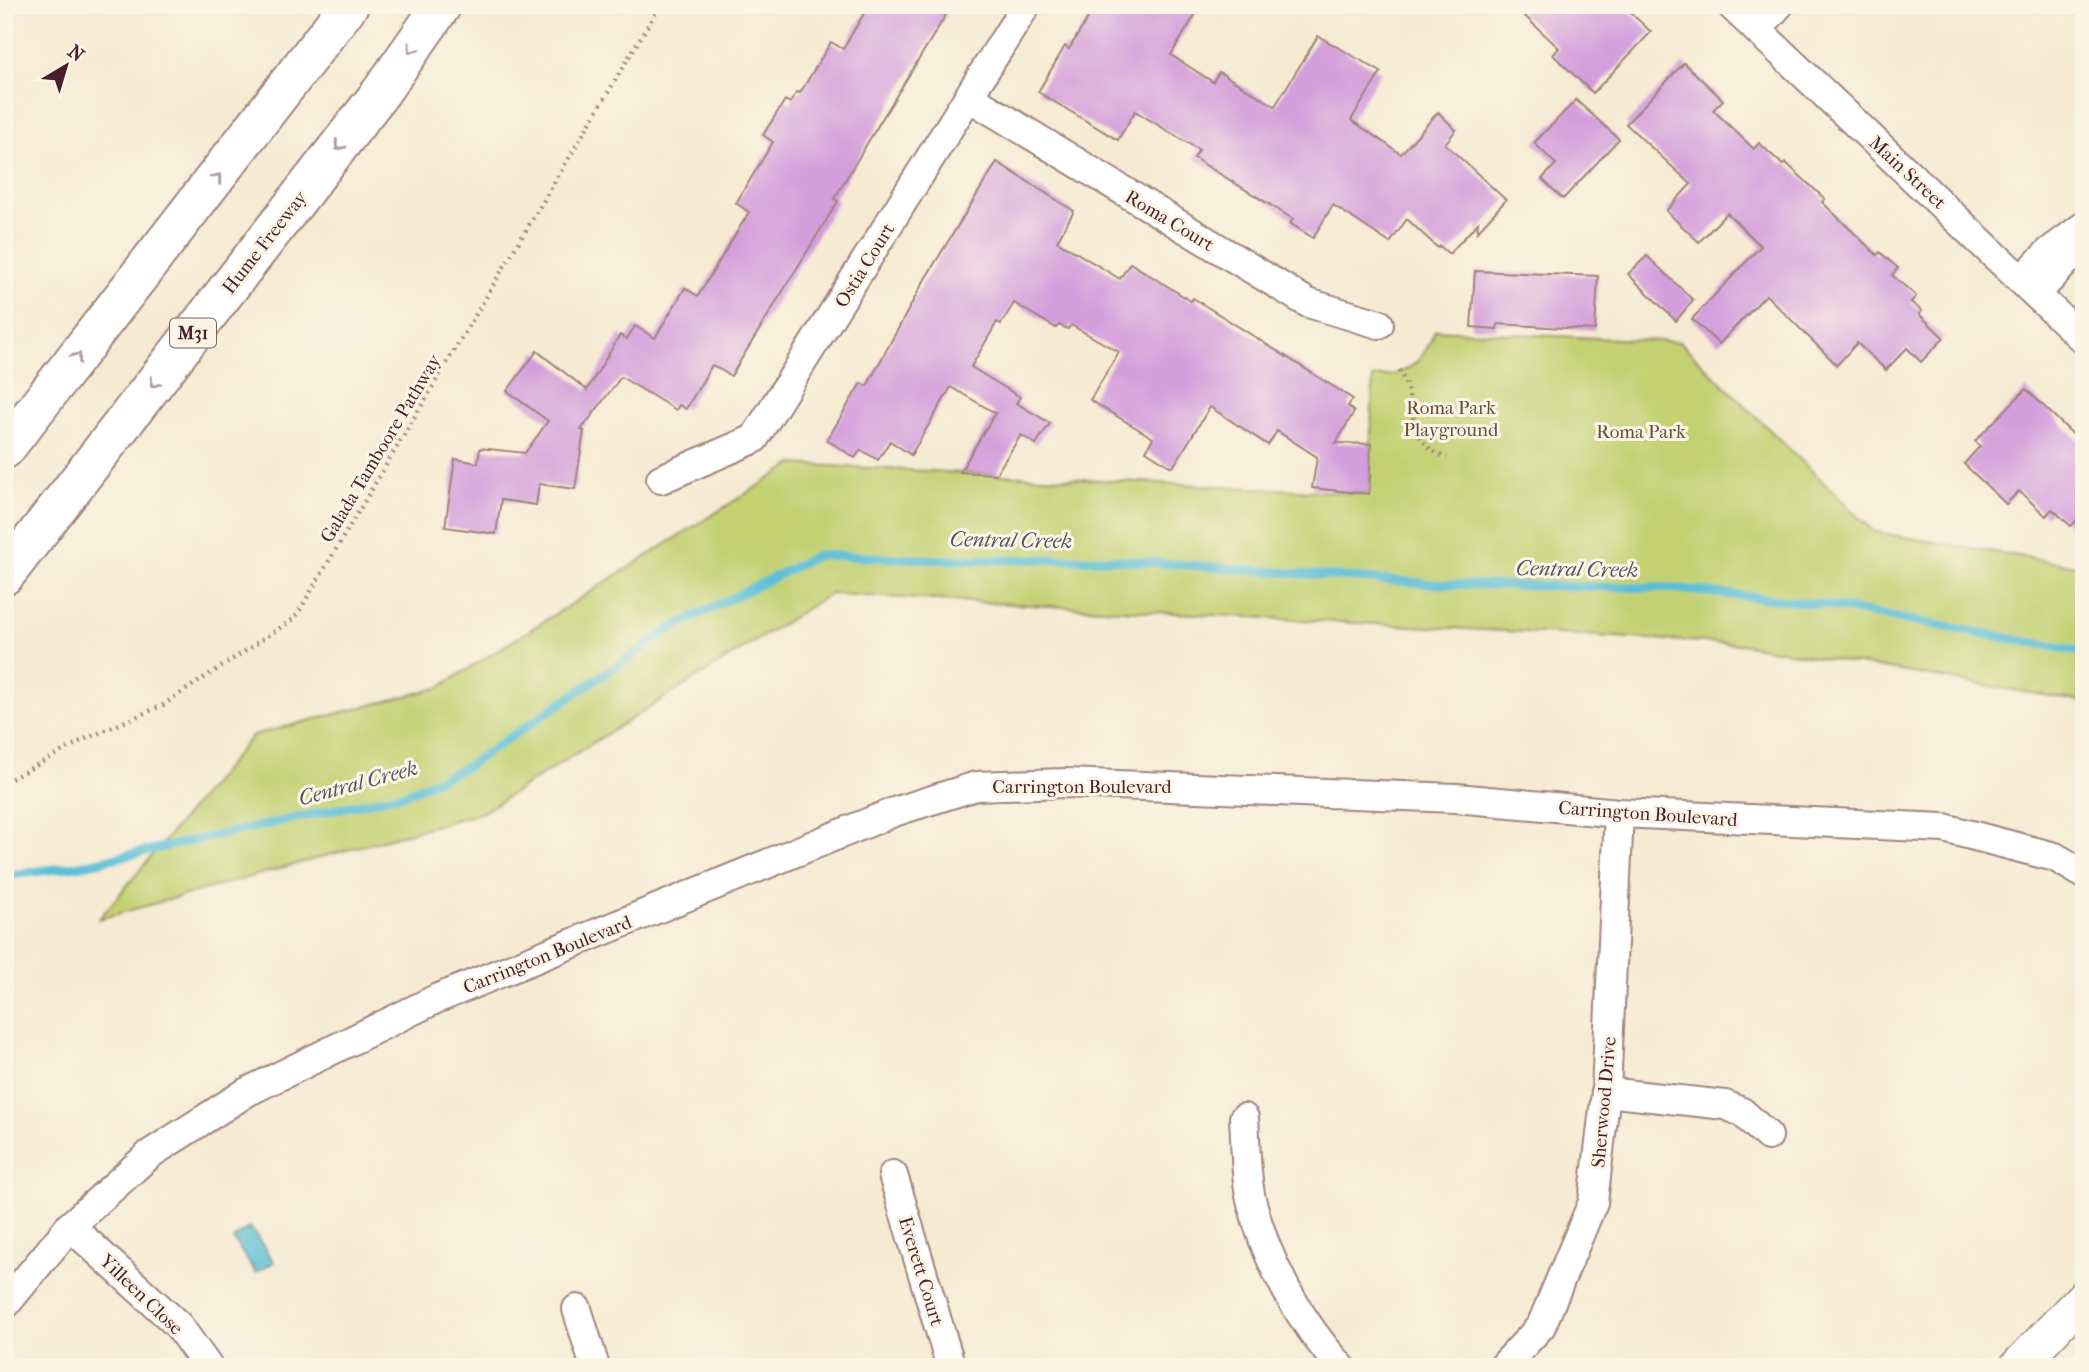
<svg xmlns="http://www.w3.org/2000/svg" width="2089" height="1372" font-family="'IM FELL French Canon',serif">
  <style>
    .green { fill: #c3d173; stroke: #86784f; stroke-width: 2 }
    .water { fill: #58bdd6; stroke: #516e80; stroke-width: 2 }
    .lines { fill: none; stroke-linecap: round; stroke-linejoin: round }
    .stream { stroke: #58bdd6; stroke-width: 9 }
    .building { fill: #d39edc }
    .minor-casing { stroke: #a0847e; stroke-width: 32 }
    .tertiary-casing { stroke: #a0847e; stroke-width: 38 }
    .motorway-casing { stroke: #a0847e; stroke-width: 42 }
    .path { stroke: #a0847e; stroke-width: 4.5; stroke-dasharray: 2 5; stroke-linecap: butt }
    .minor { stroke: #fff; stroke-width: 28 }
    .tertiary { stroke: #fff; stroke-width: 35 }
    .motorway { stroke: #fff; stroke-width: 38 }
    .oneway { stroke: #ae9aa0 }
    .labels { text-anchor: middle; stroke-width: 6; stroke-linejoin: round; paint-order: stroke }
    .shield { fill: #fcf5e5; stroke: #7f5f63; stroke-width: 2 }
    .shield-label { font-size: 18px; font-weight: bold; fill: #4a1f2b }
    .street-label { font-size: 19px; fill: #4a1f2b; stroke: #fcf5e5 }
    .park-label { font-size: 19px; fill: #684c3d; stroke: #fcf5e5 }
    .water-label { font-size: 21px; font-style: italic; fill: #4f5667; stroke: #fcf5e5 }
  </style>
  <rect width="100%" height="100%" fill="#fcf5e5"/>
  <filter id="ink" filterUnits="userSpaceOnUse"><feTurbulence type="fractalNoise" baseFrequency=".0143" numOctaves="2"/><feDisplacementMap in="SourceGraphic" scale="14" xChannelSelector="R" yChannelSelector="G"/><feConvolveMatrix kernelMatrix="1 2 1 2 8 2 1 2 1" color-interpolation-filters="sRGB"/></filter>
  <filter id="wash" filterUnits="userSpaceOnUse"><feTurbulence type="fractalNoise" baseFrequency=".00686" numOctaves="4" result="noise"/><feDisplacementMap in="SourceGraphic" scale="28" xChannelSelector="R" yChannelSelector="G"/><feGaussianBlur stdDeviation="1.57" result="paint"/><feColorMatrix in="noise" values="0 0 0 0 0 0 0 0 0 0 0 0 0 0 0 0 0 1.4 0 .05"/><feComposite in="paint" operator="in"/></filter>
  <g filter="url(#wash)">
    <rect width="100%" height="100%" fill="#f6ead2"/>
    <!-- green -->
    <path class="green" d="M1435,330L1680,342L1874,532L2084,567V702L1740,644L830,594L483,812L99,919L253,735L438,688L793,464L1369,494L1373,377C1406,378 1425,361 1435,330Z"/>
    <!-- water -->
    <path class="water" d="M250,1227L274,1262L256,1273L233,1239Z"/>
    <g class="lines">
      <!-- stream -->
      <path class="stream" d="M5,876L83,865L405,794L466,767L674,627L818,555L949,560L1108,559L1433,584L1670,588L1825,605L2084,652"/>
    </g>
    <g id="blocks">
      <!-- building -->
      <g class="building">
        <path d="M869,5H952L871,137L834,199L838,201L731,376L712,365L686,409L679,405L676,410L621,377L581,430L584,431L575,489L539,484L536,505L501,500L496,534L445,527L455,459L478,463L480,448L525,453L548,421L507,391L537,351L587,390L620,335L627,339L635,326L655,338L685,288L698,296L749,212L736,203L773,142L763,135L785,100L790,103L797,92L800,93L831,42L843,49Z"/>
        <path d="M1096,5H1201L1171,55L1213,82L1219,72L1275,106L1318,36L1381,72L1351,120L1401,154L1438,112L1456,130L1445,144L1506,200L1477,232L1478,223L1449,254L1440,246L1438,248L1407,219L1390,243L1333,205L1313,238L1290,223L1293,219L1194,158L1199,150L1135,111L1118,140L1038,92L1065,46L1069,49Z"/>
        <path d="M1513,5H1623L1651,32L1593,93L1553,55L1559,48Z"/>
        <path d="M1684,63L1723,100L1713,110L1754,149L1759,143L1783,165L1785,162L1825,199L1822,202L1877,255L1880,252L1898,268L1892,275L1916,296L1911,302L1922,311L1919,314L1944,338L1921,362L1907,348L1886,370L1857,343L1837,365L1766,295L1719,344L1692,319L1761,246L1727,213L1699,242L1666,211L1691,184L1626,124Z"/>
        <path d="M1576,100L1619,139L1563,199L1542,179L1556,164L1534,143Z"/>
        <path d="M997,162L1074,211L1057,241L1120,279L1130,263L1191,301L1193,298L1353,399L1348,406L1354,412L1336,443L1371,444L1369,494L1312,488L1317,457L1277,431L1268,445L1210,407L1173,467L1170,466L1146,451L1153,438L1090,400L1119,352L1071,325L1068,329L1059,325L1056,328L1014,303L1001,324L997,322L971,367L1020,397L1016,403L1050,423L1036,444L1021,435L996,474L960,472L995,413L951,387L911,455L890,441L878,460L861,450L855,458L827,440L861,383L867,386L925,279Z"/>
        <path d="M1647,256L1693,300L1676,321L1628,274Z"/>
        <path d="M1475,271L1598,276L1595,330L1498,324L1497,329L1471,327Z"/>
        <path d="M2026,389L2084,445V513L2071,526L2052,509L2046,516L2019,491L2006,504L1964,464L1980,446L1975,441Z"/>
      </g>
    </g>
  </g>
  <g filter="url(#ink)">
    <use href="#blocks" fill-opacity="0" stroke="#a0847e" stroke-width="2"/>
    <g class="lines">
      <defs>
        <g id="minor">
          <path d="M1731,5L2084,340"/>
          <path d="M1757,30L1779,5"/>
          <path d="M969,97L1308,303L1379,324"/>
          <path d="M2021,280L2049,252L2084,226"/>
          <path d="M2036,294L2063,265L2084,236"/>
          <path d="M661,479L754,439L1026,5"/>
          <path d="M1606,1092L1725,1105L1742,1112L1768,1136"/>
          <path d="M1244,1118C1246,1145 1245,1177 1252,1203C1267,1263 1300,1322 1341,1367"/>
          <path d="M893,1175L951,1367"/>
          <path d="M70,1226L178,1325L208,1367"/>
          <path d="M5,1305L70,1226L150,1154L247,1092L436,999L894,812L976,786L1065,783L1456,798L1619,813L1944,828L2055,857L2084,874"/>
          <path d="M577,1309L595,1367"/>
          <path d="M1503,1367L1541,1326L1593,1202L1606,1092L1619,813"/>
        </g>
        <path id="tertiary" d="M2017,1367L2084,1297"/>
        <g id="motorway">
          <path d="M5,449L349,5"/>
          <path d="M5,575L381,92L442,5"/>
        </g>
      </defs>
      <!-- minor casing -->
      <use href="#minor" class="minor-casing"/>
      <!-- tertiary casing -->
      <use href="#tertiary" class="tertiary-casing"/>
      <!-- motorway casing -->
      <use href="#motorway" class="motorway-casing"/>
      <!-- path -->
      <g class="path">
        <path d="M1399,370C1420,404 1401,440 1447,458"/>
        <path d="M5,782L85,739L163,705L295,618L660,5"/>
      </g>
      <!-- minor -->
      <use href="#minor" class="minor"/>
      <!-- tertiary -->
      <use href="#tertiary" class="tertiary"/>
      <!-- motorway -->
      <use href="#motorway" class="motorway"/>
    </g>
    <!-- one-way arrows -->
    <defs><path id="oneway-chevron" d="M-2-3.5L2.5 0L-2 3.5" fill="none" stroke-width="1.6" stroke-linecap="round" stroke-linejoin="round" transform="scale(1.75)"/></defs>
    <g class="oneway">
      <use href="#oneway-chevron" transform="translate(412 49) rotate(125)"/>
      <use href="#oneway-chevron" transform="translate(339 146) rotate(128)"/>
      <use href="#oneway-chevron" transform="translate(217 178) rotate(-52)"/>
      <use href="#oneway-chevron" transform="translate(77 357) rotate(-52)"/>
      <use href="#oneway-chevron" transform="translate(154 383) rotate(128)"/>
    </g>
  </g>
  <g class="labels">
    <!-- shield labels -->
    <rect class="shield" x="170" y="318.5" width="46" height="29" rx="5"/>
    <g class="shield-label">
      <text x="193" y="339">M31</text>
    </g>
    <!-- street labels -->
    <g class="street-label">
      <text transform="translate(1908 172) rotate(43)" y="7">Main Street</text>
      <text transform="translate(1170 220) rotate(31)" y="7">Roma Court</text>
      <text transform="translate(264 242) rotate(-52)" y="7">Hume Freeway</text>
      <text transform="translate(864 265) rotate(-58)" y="7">Ostia Court</text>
      <text transform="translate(380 448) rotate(-59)" y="7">Galada Tamboore Pathway</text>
      <text x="1082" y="793">Carrington Boulevard</text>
      <text transform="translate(1648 813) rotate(4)" y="7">Carrington Boulevard</text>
      <text transform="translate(547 954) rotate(-22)" y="7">Carrington Boulevard</text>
      <text transform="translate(1603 1102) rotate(-85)" y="7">Sherwood Drive</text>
      <text transform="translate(922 1271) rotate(73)" y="7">Everett Court</text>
      <text transform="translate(142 1294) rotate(44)" y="7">Yilleen Close</text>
    </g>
    <!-- park labels -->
    <g class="park-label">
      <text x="1451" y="414">Roma Park<tspan x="1451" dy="22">Playground</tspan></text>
      <text x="1641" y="438">Roma Park</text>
    </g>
    <!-- water labels -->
    <g class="water-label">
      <text transform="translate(1011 540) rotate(1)" y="7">Central Creek</text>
      <text transform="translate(1577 569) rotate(1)" y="7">Central Creek</text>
      <text transform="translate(358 783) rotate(-15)" y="7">Central Creek</text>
    </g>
  </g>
  <!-- margin -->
  <rect width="2089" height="1372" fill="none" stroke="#fcf5e5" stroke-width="28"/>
  <!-- north arrow -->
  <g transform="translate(66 66) rotate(38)" stroke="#fcf5e5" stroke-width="5" paint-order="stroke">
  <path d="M0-5L12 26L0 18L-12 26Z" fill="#4a1f2b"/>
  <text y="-10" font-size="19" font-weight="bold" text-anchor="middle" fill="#4a1f2b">N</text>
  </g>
</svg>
